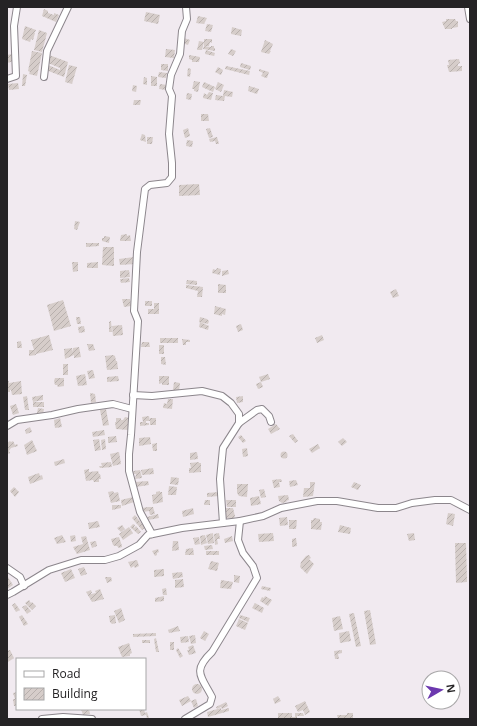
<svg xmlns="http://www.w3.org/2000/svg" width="477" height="726" font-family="'Open Sans',sans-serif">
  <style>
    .building { fill: url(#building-hatch) }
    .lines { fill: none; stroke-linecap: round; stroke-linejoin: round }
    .street-casing { stroke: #8c868c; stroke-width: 8 }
    .street { stroke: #fff; stroke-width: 6 }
  </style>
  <defs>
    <pattern id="building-hatch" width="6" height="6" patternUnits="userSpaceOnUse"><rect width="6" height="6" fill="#d6cdca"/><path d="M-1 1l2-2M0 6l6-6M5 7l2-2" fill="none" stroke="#b8b0ad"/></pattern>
  </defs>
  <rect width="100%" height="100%" fill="#f1eaf0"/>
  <!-- building -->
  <g class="building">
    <path d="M44,9L48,11V13L54,15V13L59,15L56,22L42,16Z"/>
    <path d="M146,12L160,15L158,24L144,21Z"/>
    <path d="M198,16L207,18L204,24L196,23Z"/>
    <path d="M446,19H455L456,21H458V27L452,28V29H445L442,22L446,21Z"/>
    <path d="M207,24L213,25L211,32L205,31Z"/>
    <path d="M25,26L36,30L35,32H34L35,33L33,40L31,39L30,42L22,39Z"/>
    <path d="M232,27L242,30L241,36L231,34Z"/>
    <path d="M39,30L47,33L42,52L34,50Z"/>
    <path d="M184,38L190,40L188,45L182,43Z"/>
    <path d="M204,39H212V43L210,42L209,46H204Z"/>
    <path d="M265,40L273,44L270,51H271L269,54L261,52Z"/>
    <path d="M199,41L204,42L202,50H197Z"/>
    <path d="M204,46L211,47V46H214V48H215V51L203,49Z"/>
    <path d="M166,49L175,50L174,58L165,57Z"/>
    <path d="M231,49L236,51L233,56L228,54Z"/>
    <path d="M206,50L215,53L214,56L205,54Z"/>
    <path d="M32,51L42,53L37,76L29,74L30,72L28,71Z"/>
    <path d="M12,54L14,61L7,63V55Z"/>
    <path d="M49,55L68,62L64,77L46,70L48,65L60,70V68L48,63Z"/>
    <path d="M189,55L200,57L199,62H192V60L189,59Z"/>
    <path d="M459,59L460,63L458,64V66H462V71L449,72L447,65H449L448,60Z"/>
    <path d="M241,63L251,66L250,70L240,67Z"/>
    <path d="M161,64H168V71L161,70Z"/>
    <path d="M69,65L77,67L72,84L65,82Z"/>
    <path d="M226,66L250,71L249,75L225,69Z"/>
    <path d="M218,67L223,70L221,75L215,72Z"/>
    <path d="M188,68L191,69L190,77L187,76Z"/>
    <path d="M259,69L269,72L267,78H266L261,76L263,73L259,71Z"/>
    <path d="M159,72L167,73L166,78L158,77Z"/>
    <path d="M23,74L27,75L25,86H22Z"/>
    <path d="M151,76L157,77V86H151Z"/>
    <path d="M144,77L147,78V85L143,84Z"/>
    <path d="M194,81L200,82L198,92L194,91V89H192Z"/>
    <path d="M204,82L215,87L213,92L202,87Z"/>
    <path d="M218,82L224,85L221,92L215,89Z"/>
    <path d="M18,83L19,89L9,90L8,84Z"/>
    <path d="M160,84L167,85L166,90L159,89Z"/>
    <path d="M133,85L137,86L136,92L132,91Z"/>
    <path d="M249,86L259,89L257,94L248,91Z"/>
    <path d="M224,90L233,92L232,97L225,96L224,101L215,100L216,95L223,96Z"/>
    <path d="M209,92L213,93L211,100L203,98L204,93L207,95Z"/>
    <path d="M187,93L192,94L191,100L186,99Z"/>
    <path d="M134,100H141L140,105H133Z"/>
    <path d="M201,114H208L209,121H201Z"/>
    <path d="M188,128L190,136L185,138L183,130Z"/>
    <path d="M210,128L213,137L209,138L206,129Z"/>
    <path d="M142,134L145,135L146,142L140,140Z"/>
    <path d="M147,137H153L152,144H147Z"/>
    <path d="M217,137L219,144H216L215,141L210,142L209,139Z"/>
    <path d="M187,140L193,141L192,147L186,146Z"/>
    <path d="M199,184L200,195L179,196V185Z"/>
    <path d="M75,221L80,222L77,230L74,229Z"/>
    <path d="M127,234V236L130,235L131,241H120L121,235Z"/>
    <path d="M104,236L110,237L109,243L102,241V238H104Z"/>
    <path d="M86,243H99V246L86,247Z"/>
    <path d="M103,247H114V266L102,265Z"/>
    <path d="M134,257L135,264L120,265L119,259Z"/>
    <path d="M72,262H78V271L73,272Z"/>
    <path d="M98,262V268H87V263Z"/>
    <path d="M217,268L221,269L220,275L212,273L213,269L216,270Z"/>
    <path d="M129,270L130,277L120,278V271Z"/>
    <path d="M228,270L229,274L222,276V271Z"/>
    <path d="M129,278L130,282L121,283L120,279Z"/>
    <path d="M187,280L197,281V285L186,284Z"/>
    <path d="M218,284L226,285V293H218Z"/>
    <path d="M186,285L203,287L202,297H197L198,291L186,288Z"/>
    <path d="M396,289L399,296L393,298L390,292Z"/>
    <path d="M122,299H130L131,306L124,307Z"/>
    <path d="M63,300L71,326L54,331L47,305Z"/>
    <rect x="145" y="301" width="7" height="5"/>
    <path d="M154,303H159V314H148V309H154Z"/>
    <path d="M215,306L226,309L225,315L222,314V316L214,314Z"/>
    <path d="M76,317H80L81,324H77Z"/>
    <path d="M200,317L207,319L209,321L208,324L199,322Z"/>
    <path d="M111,321L112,332H109V322Z"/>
    <path d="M200,322L209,326L208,330L199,327Z"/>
    <path d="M241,324L243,330L238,332L236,326Z"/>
    <path d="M122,325L123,335L113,336L112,326Z"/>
    <path d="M84,326L85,332L79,333L78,327Z"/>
    <path d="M49,335L53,350L36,354L34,346L36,355L29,356V350H34L31,340Z"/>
    <path d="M322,335L324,340L317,343L315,338Z"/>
    <rect x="160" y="338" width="18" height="5"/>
    <path d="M182,339L190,340V342H186V345H183Z"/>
    <path d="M21,341L22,348H17V342Z"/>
    <path d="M142,342H149L150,347H141Z"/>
    <path d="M87,344H93L95,350L89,351Z"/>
    <rect x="159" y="345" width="5" height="9"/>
    <path d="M79,347L81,357L74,358V355L65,359L64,349L72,348L73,352V348Z"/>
    <path d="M113,355L115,356L116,361H117L118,369L107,370L105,356Z"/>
    <path d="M161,357H165L166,365L161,364Z"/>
    <rect x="63" y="364" width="5" height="11"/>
    <path d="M93,370L95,378L89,379L87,371Z"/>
    <path d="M85,374L87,385L78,386L76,376Z"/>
    <path d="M268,374L270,379L261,382L259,377Z"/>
    <path d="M118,376L119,381L107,382V377Z"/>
    <path d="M159,376H169V385H162V383L159,384Z"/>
    <path d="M55,378H64V386L58,387L57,385H55L54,381Z"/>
    <path d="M9,381V383L21,381L22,394L12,395L11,390H10V392H8L7,382Z"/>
    <path d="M174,382L180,383L179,391L173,390Z"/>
    <path d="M261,382L263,387L258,389L256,384Z"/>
    <path d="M90,393L95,394L96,402L91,403Z"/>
    <path d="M43,395V400L33,402L32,397Z"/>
    <path d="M27,396L29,410H25L23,397Z"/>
    <path d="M243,396V402L237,403L236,397Z"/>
    <path d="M168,399H173L172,409L163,408L164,403L167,404Z"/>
    <rect x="33" y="402" width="11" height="5"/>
    <path d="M16,404L19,413L13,415L10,406Z"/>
    <path d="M38,408L44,409L43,414L37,413Z"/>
    <path d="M106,409L109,425L103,426L100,410Z"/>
    <path d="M149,416L150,421H146V423H149V425L140,426V422H143L142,417Z"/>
    <path d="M125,417L130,418V428H128V430L116,429L115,422H116V418H121V420H123Z"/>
    <path d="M60,418L62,427L55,428L54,420Z"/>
    <rect x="150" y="418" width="6" height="7"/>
    <path d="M276,424L280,429L271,434L268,429Z"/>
    <path d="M30,427L32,432L26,434L25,430Z"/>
    <path d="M104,430L105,435L93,437L92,432Z"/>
    <path d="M293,434L298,441L295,443L289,436Z"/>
    <path d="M241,435L246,441L243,443L238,437Z"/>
    <path d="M116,436L117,442L108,443V437Z"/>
    <path d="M150,437L151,444L139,446V438Z"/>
    <path d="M343,438L347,442L342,446L338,442Z"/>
    <path d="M99,439L101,450L95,451L93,440Z"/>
    <path d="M105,439L106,449L102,450L101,440Z"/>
    <path d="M32,440L37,451L27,455L24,445Z"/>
    <path d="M10,441L11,442L13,441L15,445L17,444L18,446L11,448L9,451L10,453L9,454L7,451V443Z"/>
    <path d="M157,443V451H153L152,444Z"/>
    <path d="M318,444L320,448L312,453L309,449Z"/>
    <path d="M247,448L248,456L243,457L242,449Z"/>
    <circle cx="284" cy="455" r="3.5"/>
    <path d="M119,452L121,464L113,466L110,454Z"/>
    <path d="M197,452L198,459L190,460V453Z"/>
    <path d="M64,459L65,463L55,466L54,462Z"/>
    <path d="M111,462L112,467L100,468L99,466H102L101,463Z"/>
    <path d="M199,462V463H201V472L189,473V468H191L190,463Z"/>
    <path d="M153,468L154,474L142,475L141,470Z"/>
    <path d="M89,469V472L98,471L99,474H100L101,479H99V482H94L93,480L86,481L84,470Z"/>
    <path d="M140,470L142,478L135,479L136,474H134L133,471Z"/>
    <path d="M39,473L40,476L42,475L43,479L30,484L28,477Z"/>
    <path d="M171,477L179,478L178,485L170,484Z"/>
    <path d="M281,479L282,482H279L280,487L274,488L272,480Z"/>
    <path d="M296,480L298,485L290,487L289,481Z"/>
    <path d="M148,481L149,485L136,487L135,482Z"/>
    <path d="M310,482H315L313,496L303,497L304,488H310Z"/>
    <path d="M354,482L361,485L358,490L351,487Z"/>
    <path d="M237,484H248L247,497L239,496L237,493Z"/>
    <path d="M169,486L177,487L176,495H168Z"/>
    <path d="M14,487L19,492L15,497L10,491Z"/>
    <path d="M264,489L266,497L261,498L259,490Z"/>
    <path d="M113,491L114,493L118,492L120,501L111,503L108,492Z"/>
    <path d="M160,491V492H162L163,502L153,504L152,495L156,494V492Z"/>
    <path d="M219,492V496L207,497V493Z"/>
    <path d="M288,495L289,500L286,501L287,502L282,503L279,501L278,496Z"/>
    <path d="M259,496L261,504L251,506L250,498Z"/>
    <path d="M133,497L134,502L122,506L121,500Z"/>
    <path d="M205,500H210V505H204Z"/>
    <path d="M226,500H236V507H227Z"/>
    <path d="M113,505H121V508L112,510V506Z"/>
    <path d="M148,507H153L155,514L150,515L149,511L143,512L142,508Z"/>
    <path d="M193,508L194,514L183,517L182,511Z"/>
    <path d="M225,508H233L235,516L234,518H226Z"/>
    <path d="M448,513L455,514L453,526L446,524Z"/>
    <path d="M158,514L159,518L148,520L147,517Z"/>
    <path d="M135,515L145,528L142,530L132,518Z"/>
    <path d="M287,517L288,525L280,526L279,518Z"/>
    <path d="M314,518L320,519V522H322L321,530L311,529V520H313Z"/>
    <path d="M289,520H297L296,529H289Z"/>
    <path d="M98,521L100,527L89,529L88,523Z"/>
    <path d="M133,524L135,525L134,527V528L136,526L141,532L138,534L130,527Z"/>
    <path d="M122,525L125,529L121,532L117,528Z"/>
    <path d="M340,525L351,528L350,534L338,532Z"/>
    <path d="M129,527L133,533L123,540L119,534Z"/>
    <path d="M213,533L214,543L208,544L206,535Z"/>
    <path d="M219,533L220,539H217L218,544L215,545L214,534Z"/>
    <path d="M273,533L274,541L259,542L258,534Z"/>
    <path d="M414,533L415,540L409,541L407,534Z"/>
    <path d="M62,535L66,542L57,544L54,538Z"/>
    <path d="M75,535L76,541L71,542L70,536Z"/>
    <path d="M205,535L207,543L201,545L200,536Z"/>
    <path d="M86,536L90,550L77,554L73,547L83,544L81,537Z"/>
    <path d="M232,536L233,541L225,543L224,539Z"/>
    <path d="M119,537L122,546V547L119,548L117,546H115L113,545L111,539Z"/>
    <path d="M199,537L200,544L195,545L193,538Z"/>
    <path d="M296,538L297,546L292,547V539Z"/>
    <path d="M96,541L97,546L92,548L90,542Z"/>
    <path d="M173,541H178L179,550L172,551Z"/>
    <path d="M455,543H466L467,582L456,583Z"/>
    <path d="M212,545L213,549L205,550L204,546Z"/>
    <path d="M193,548L194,555H185L186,549Z"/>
    <path d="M158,549L159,552L157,553V555L155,556L152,551Z"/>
    <path d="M206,551H213V553V551H219V555H206Z"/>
    <path d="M309,555L311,558L309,559L314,564L307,574L300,567L301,562L306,556Z"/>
    <path d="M137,560L139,566L135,568L134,566L131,568L128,562Z"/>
    <path d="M211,561L219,563L217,571L208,569Z"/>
    <path d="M84,567L87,574L81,576L78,569Z"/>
    <path d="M71,569L75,578L65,582L61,573Z"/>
    <path d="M164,569V576L154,577V570Z"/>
    <path d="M182,572L183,577L173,579L172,573Z"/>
    <path d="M234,575L240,576L239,583L234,582Z"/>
    <path d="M8,577L13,585L7,589V578Z"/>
    <path d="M105,577H111L112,581L107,583Z"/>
    <path d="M183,579L184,587L175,588V580Z"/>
    <path d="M221,580L233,582L231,589L220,588Z"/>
    <path d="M262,586L271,588L270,591L261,589Z"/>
    <path d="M166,588L167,595H163L162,589Z"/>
    <path d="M100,589L104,599L92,602L86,592L91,590L92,593H91V594L96,593L95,591Z"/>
    <path d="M164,596V601L155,602V598Z"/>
    <path d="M265,596L272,600L268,606L260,601L262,597L264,598Z"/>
    <path d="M29,600L31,603L32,602L36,606L32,610L25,603Z"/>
    <path d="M15,603L20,610L16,612L12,605Z"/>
    <path d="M255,603L264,608L262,613L252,608Z"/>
    <path d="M26,605L31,611L27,614L22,607Z"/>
    <path d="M121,608L125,620L119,623L114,611Z"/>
    <path d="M370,610L376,644L370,645L364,611Z"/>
    <path d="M354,613L361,646L356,647L349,614Z"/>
    <path d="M22,615L28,624L24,626L19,617Z"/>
    <path d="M115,615L116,623L112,624L110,622L109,616Z"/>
    <path d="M240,615L250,618L248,622L239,618Z"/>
    <path d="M340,616L343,629L334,631L332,618Z"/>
    <path d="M239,619L248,623L245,630L236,626Z"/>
    <path d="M178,626L180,631L169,633L168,630Z"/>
    <path d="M204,631L209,634L205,641L200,638Z"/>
    <path d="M349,631L351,641L340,643L339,633Z"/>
    <path d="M156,633V636L133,637V634Z"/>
    <path d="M195,635L196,643L191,644L189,636Z"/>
    <path d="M188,636L189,642L181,643L180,637Z"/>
    <path d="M156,638L159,652H156L154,639Z"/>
    <rect x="142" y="640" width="8" height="3"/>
    <rect x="170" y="642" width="4" height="8"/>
    <path d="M129,643L132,653L130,654V656L122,657L118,647Z"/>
    <path d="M193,645L196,653L189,655L187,650H189L188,647Z"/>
    <path d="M178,648L183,656L180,658L176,650Z"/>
    <path d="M10,650L14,658L8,662L7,651Z"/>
    <path d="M342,650V653L338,654L339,659H335L334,651Z"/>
    <circle cx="197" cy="689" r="5"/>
    <path d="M17,692V706H14L13,699H15L13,693Z"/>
    <path d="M188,696L191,701L182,706L179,700Z"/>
    <path d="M278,696L281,701L275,704L273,699Z"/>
    <path d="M196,699L198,706L194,708L191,701Z"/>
    <path d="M305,701L310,712L305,715L303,710L298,712L295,706Z"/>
    <path d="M226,702L228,706L222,709L221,707L217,709L216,707Z"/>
    <path d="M221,708V710L229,708V711L208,717L207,712Z"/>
    <path d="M81,709H89L90,714L83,715Z"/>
    <path d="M139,709H144L145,713L147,712L149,718H147L146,715L141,716Z"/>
    <path d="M278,713H292V717H295V713H303L304,716H297V719H278Z"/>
    <path d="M347,713H353V719H338L337,715H347Z"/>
  </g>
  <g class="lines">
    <defs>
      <g id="street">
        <path d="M468,7L470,19"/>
        <path d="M44,77L47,51L68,7"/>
        <path d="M7,79L16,76L14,26L17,7"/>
        <path d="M133,395L152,396L202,391L222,396L231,403L239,414V423"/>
        <path d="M7,426L17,420L52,415L78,409L113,404L132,409"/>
        <path d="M223,523L220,479L223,448L239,423L257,410L262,409L269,416L271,422"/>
        <path d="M152,534L140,512L129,471V454L131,435L138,321L134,311L137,252L145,189L150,185L167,183L172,177V163L169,134L172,96L169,89L171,75L180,54L182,31L187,19L186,7"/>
        <path d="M7,568L20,577L24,586"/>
        <path d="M7,595L13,592L49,570L81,560H105L119,556L139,545L148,535L182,528L240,521L263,516L281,508L317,501H337L378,508H396L412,503L435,500H451L470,510"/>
        <path d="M42,719L63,717L92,719"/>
        <path d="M185,719L210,704L212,697C201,676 192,671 212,652L257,578L253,566L243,553L238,540L240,521"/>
      </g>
    </defs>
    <!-- street casing -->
    <use href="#street" class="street-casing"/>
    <!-- street -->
    <use href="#street" class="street"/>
  </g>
  <!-- border -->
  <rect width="477" height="726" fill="none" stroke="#252325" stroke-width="16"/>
  <!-- legend -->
  <rect x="16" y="658" width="130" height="52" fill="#ffffff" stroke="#a8a7a8"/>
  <rect x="24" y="671" width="20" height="6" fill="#ffffff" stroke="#a8a7a8"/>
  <text x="52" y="678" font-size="12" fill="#252325">Road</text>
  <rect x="24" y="688" width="20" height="12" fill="url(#building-hatch)" stroke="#a8a7a8"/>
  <text x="52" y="698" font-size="12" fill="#252325">Building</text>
  <!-- north arrow -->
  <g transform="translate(441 690) rotate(81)"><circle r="19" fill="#ffffff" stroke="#a8a7a8"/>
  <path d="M0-3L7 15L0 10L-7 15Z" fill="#6c38af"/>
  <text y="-6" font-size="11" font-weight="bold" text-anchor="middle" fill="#252325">N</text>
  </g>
</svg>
